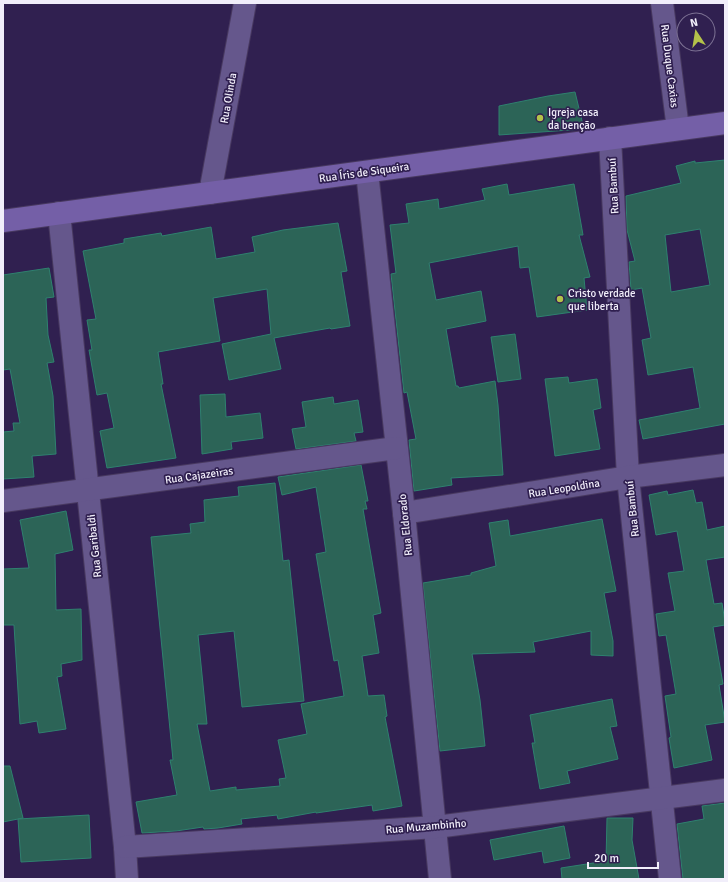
<svg xmlns="http://www.w3.org/2000/svg" width="728" height="882" font-family="Signika,sans-serif">
  <style>
    .building { fill: #2c6457; stroke: #2f816f; fill-rule: evenodd }
    .lines { fill: none; stroke-linecap: round; stroke-linejoin: round }
    .street-casing { stroke: #483960; stroke-width: 24 }
    .secondary-casing { stroke: #483960; stroke-width: 24 }
    .street { stroke: #65578c; stroke-width: 22 }
    .secondary { stroke: #745fa7; stroke-width: 22 }
    .poi-dot { fill: #b4c24a; stroke: #302050; stroke-width: 1.5 }
    .labels { text-anchor: middle; stroke-width: 3.5; stroke-linejoin: round; paint-order: stroke }
    .street-label { font-size: 11px; fill: #f1eefa; stroke: #302050 }
    .poi-label { font-size: 11px; fill: #f1eefa; stroke: #302050; text-anchor: start }
  </style>
  <rect width="100%" height="100%" fill="#302050"/>
  <!-- building -->
  <g class="building">
    <path d="M575,92L584,129L499,135V106L548,96Z"/>
    <path d="M725,160V424L643,439L639,420L700,408L693,367L648,375L642,340L651,338L642,288L631,290L629,262L635,261L627,230L626,196L681,183L676,166L695,161V163ZM700,229L710,285L671,292L665,235Z"/>
    <path d="M507,184L509,195L574,184L583,235H579L590,277L584,278L587,310L537,317L529,267L520,268L518,246L429,263L436,300L481,291L486,321L446,329L456,386H458L459,388L495,381L498,405L503,475L451,478L452,485L414,491L409,440L416,439L407,392L404,393L391,274L396,273L390,225L409,223L406,204L438,199L439,209L485,200L482,189Z"/>
    <path d="M338,223L347,271L341,272L350,326L331,329L330,328L274,338L281,369L229,380L222,344L271,334L267,289L213,298L220,341L158,352L163,384H161L176,458L107,468L100,431L114,428L107,393L97,395L89,350H92L87,320L96,319L83,251L124,243V239L161,233L162,236L211,227L216,259L255,252L252,237L283,230Z"/>
    <path d="M49,268L54,297L46,298L48,335L54,362L47,363L53,396L56,454L32,456L34,477L3,479V432L14,431L13,423H20L10,369L3,370V275Z"/>
    <path d="M515,334L521,379L498,382L491,337Z"/>
    <path d="M568,377L569,383L597,379L601,408L593,410L600,449L555,456L545,379Z"/>
    <path d="M225,394L226,417L260,413L263,438L231,442L232,449L202,454L200,395Z"/>
    <path d="M333,397L334,404L358,400L363,432L354,433L356,441L296,449L292,429L306,427L302,402Z"/>
    <path d="M361,465L368,501H365L367,509H363L381,613L373,615L379,653L362,656L368,696L384,695L387,716L385,717L402,806L373,811L372,805L316,813V812L278,819L277,815L241,819L242,824L218,828L204,829L203,827L176,831L142,833L136,802L177,795L170,760H173L151,537L191,533L190,524L205,522L204,500L239,496L238,487L275,483L283,561L289,560L304,701L242,707L234,631L198,635L207,724H197L210,791L236,787V790L280,786L279,779L286,778L278,740L307,734L301,704L344,696L338,660L334,661L316,554L326,552L316,487L282,495L278,477Z"/>
    <path d="M693,490L696,503L702,502L707,530L725,526V557L706,560L714,604L722,603L725,622V625L713,627L723,684L719,685L725,722L705,725L712,760L674,768L669,738L671,737L665,696L676,694L666,635L659,636L656,614L675,611L668,573L684,571L677,531L656,535L649,495L667,491L668,495Z"/>
    <path d="M66,511L73,550L55,554L56,610L81,609L82,660L61,664L62,676L57,677L66,729L39,733L37,721L20,724L14,625H3V569L29,568L20,520Z"/>
    <path d="M602,519L616,591L604,593L613,641V656L591,655V631L533,642L535,652L472,654L480,700L485,746L440,751L423,583L471,575V573L496,566L489,523L508,520L510,536Z"/>
    <path d="M612,699L617,726L610,727L618,759L567,771L570,783L540,789L532,743H535L530,715Z"/>
    <path d="M3,766H10L23,818L3,822Z"/>
    <path d="M725,803V879H683L677,824L704,819L702,806Z"/>
    <path d="M89,815L91,858L21,862L18,819Z"/>
    <path d="M607,818H633L632,840L639,879H562L561,868L606,861Z"/>
    <path d="M564,826L570,858L544,863L542,851L494,860L490,840Z"/>
  </g>
  <g class="lines">
    <defs>
      <g id="street">
        <path d="M662,3L678,129"/>
        <path d="M610,138L628,477L670,879"/>
        <path d="M367,172L404,513L440,879"/>
        <path d="M210,193L245,3"/>
        <path d="M59,213L125,847L127,879"/>
        <path d="M3,501L396,448"/>
        <path d="M404,513L628,477L725,465"/>
        <path d="M125,847L436,827L725,790"/>
      </g>
      <path id="secondary" d="M3,221L725,123"/>
    </defs>
    <!-- street casing -->
    <use href="#street" class="street-casing"/>
    <!-- secondary casing -->
    <use href="#secondary" class="secondary-casing"/>
    <!-- street -->
    <use href="#street" class="street"/>
    <!-- secondary -->
    <use href="#secondary" class="secondary"/>
  </g>
  <!-- markers -->
  <g class="poi-dot">
    <circle cx="540" cy="118" r="4"/>
    <circle cx="560" cy="299" r="4"/>
  </g>
  <g class="labels">
    <!-- street labels -->
    <g class="street-label">
      <text transform="translate(670 66) rotate(83)" y="4">Rua Duque Caxias</text>
      <text transform="translate(228 98) rotate(-80)" y="4">Rua Olinda</text>
      <text transform="translate(364 172) rotate(-8)" y="4">Rua Íris de Siqueira</text>
      <text transform="translate(613 186) rotate(-93)" y="4">Rua Bambuí</text>
      <text transform="translate(199 475) rotate(-8)" y="4">Rua Cajazeiras</text>
      <text transform="translate(564 488) rotate(-9)" y="4">Rua Leopoldina</text>
      <text transform="translate(632 509) rotate(-96)" y="4">Rua Bambuí</text>
      <text transform="translate(405 525) rotate(-96)" y="4">Rua Eldorado</text>
      <text transform="translate(94 546) rotate(-96)" y="4">Rua Garibaldi</text>
      <text transform="translate(426 826) rotate(-5)" y="4">Rua Muzambinho</text>
    </g>
    <!-- poi labels -->
    <g class="poi-label">
      <text x="548" y="116">Igreja casa<tspan x="548" dy="13">da benção</tspan></text>
      <text x="568" y="297">Cristo verdade<tspan x="568" dy="13">que liberta</tspan></text>
    </g>
  </g>
  <!-- border -->
  <rect width="728" height="882" fill="none" stroke="#f1eefa" stroke-width="8"/>
  <!-- north arrow -->
  <g transform="translate(696 32) rotate(348)"><circle r="19" fill="#302050" stroke="#7d7294"/>
  <path d="M0-3L7 15L0 10L-7 15Z" fill="#b4c24a"/>
  <text y="-6" font-size="11" font-weight="bold" text-anchor="middle" fill="#f1eefa">N</text>
  </g>
  <!-- scale -->
  <path d="M588 862v6h70v-6" fill="none" stroke="#f1eefa" stroke-width="2"/>
  <text x="594" y="862" font-size="12" fill="#f1eefa" stroke="#302050" stroke-width="3" paint-order="stroke">20 m</text>
</svg>
